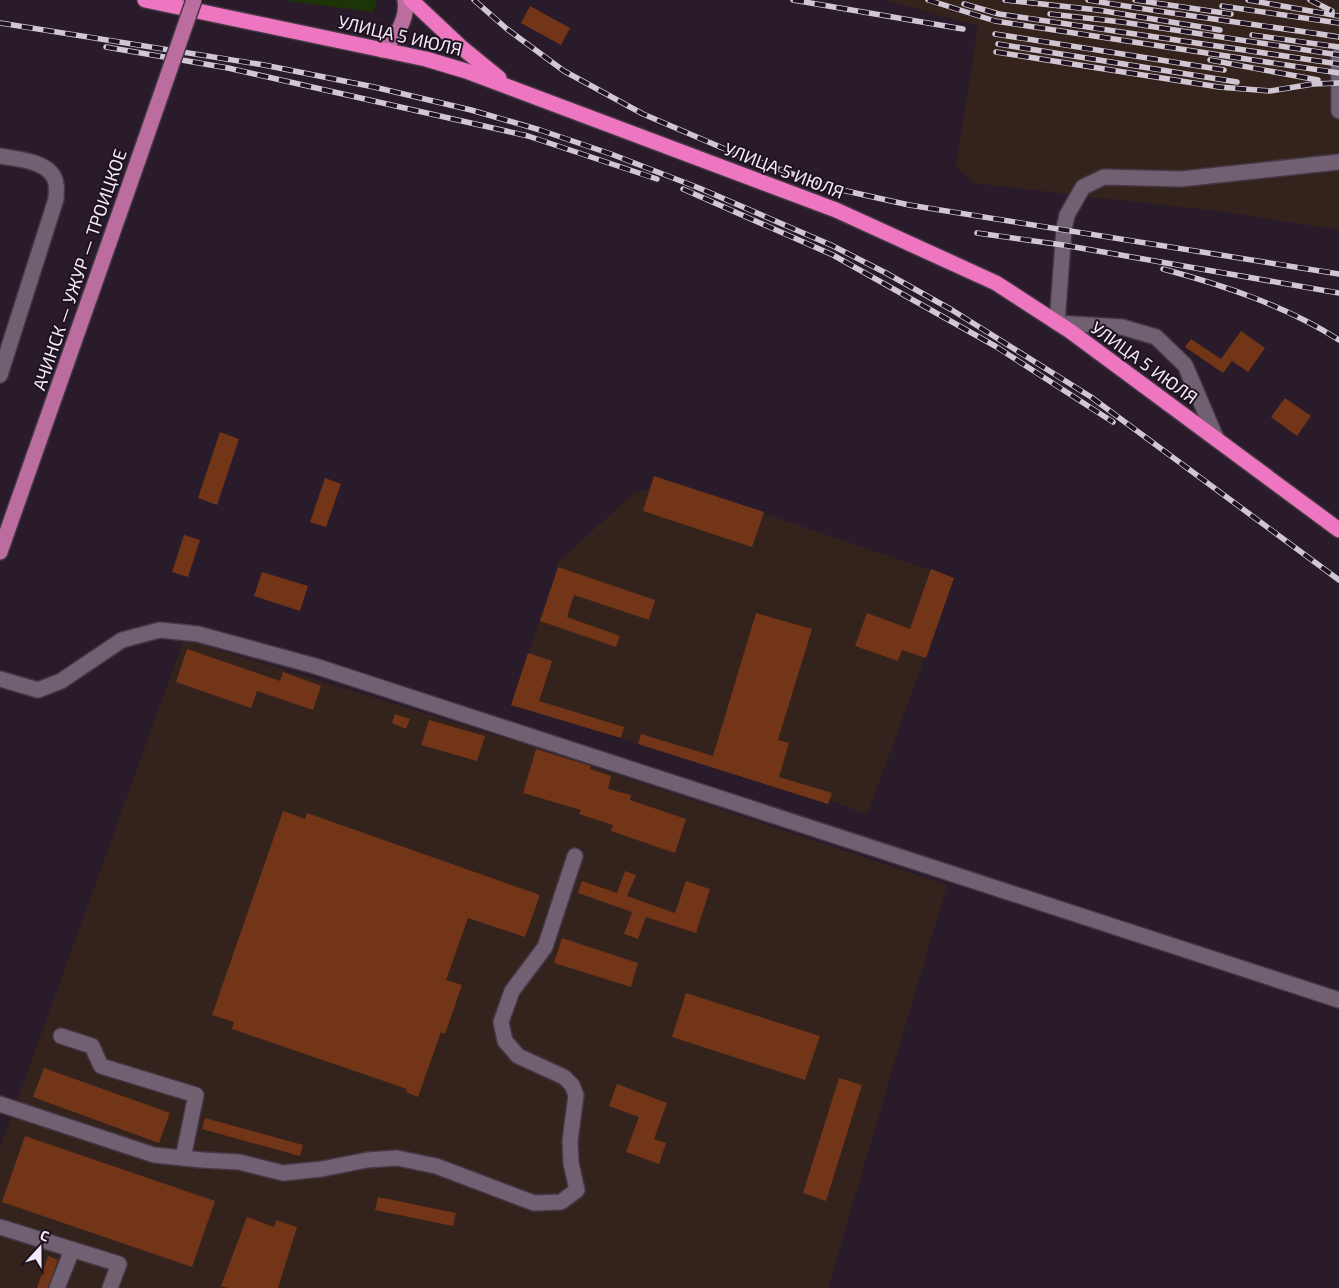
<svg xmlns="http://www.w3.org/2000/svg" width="1339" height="1288" font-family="'Exo 2',sans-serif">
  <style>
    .industrial { fill: #34231c }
    .green { fill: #1d3406 }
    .building { fill: #723517 }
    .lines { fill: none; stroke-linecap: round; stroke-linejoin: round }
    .minor-casing { stroke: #433744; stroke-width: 18 }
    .major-casing { stroke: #433744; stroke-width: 18 }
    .highway-casing { stroke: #433744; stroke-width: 18 }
    .minor { stroke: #706072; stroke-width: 15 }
    .major { stroke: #bc6da0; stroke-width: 15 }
    .highway { stroke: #ee75bf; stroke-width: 15 }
    .rail-casing { stroke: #d1c7d2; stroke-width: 5.5 }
    .rail { stroke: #1f1220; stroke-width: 4; stroke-dasharray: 11; stroke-linecap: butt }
    .major-bridge-casing { stroke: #433744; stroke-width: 18; stroke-linecap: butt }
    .major-bridge { stroke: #bc6da0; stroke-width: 15 }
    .labels { text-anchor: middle; stroke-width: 4; stroke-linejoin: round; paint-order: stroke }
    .street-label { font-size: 18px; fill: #f4eaf5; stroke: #1f1220 }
  </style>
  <rect width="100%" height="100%" fill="#291b2a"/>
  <!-- industrial -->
  <g class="industrial">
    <path d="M885,0H1339V230L1233,213L973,183L956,167L978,26Z"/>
    <path d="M654,476L954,578L867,815L830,800L828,804L621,738L511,705L558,567L556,564L633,494L650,488Z"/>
    <path d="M184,639L537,748L947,885L828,1288H0V1148Z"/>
  </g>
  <!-- green -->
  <path class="green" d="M282,0H377L373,12Z"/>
  <!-- building -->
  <g class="building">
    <path d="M530,6L570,28L561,45L521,23Z"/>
    <path d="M1241,331L1265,348L1248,372L1232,361L1223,373L1185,347L1191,339L1221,359Z"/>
    <path d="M1285,398L1311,416L1297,436L1271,417Z"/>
    <path d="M220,432L239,439L217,505L198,498Z"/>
    <path d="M654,476L764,512L752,547L643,511Z"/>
    <path d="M325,478L341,484L326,527L310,522Z"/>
    <path d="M184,535L200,540L188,577L172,572Z"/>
    <path d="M558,567L655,600L649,620L574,595L567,617L620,636L616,647L540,621Z"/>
    <path d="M931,569L954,578L926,658L902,650L898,661L855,646L867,613L910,629Z"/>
    <path d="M262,572L308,586L300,611L254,596Z"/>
    <path d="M756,613L812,629L778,740L789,743L779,777L832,793L828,804L638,744L641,734L713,756Z"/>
    <path d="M187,649L280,681L283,672L321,686L313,710L257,691L251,708L176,682Z"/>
    <path d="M528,653L552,661L539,701L624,727L621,738L511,705Z"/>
    <path d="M395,714L410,719L406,729L392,723Z"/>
    <path d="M429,720L485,736L477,761L421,745Z"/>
    <path d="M536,749L591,766L590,769L611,776L608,789L631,795L630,800L686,819L675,853L611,831L613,825L579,814L581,810L523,793Z"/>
    <path d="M283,811L305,819L307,813L540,895L525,937L468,918L446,980L462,985L445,1034L441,1032L418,1097L406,1092L407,1089L232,1029L234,1022L212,1015Z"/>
    <path d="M625,871L636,875L627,896L675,913L686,881L710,889L696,933L646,917L638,939L624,934L632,912L578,893L582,881L617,893Z"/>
    <path d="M562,938L638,963L631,987L554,963Z"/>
    <path d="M686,993L820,1036L805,1080L672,1037Z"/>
    <path d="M44,1068L170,1113L159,1143L33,1097Z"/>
    <path d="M839,1078L862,1085L826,1201L803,1193Z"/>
    <path d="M617,1084L667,1103L654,1139L666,1143L659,1164L626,1152L639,1117L609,1106Z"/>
    <path d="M205,1118L303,1145L300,1156L202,1129Z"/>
    <path d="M25,1136L215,1201L192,1267L2,1202Z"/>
    <path d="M378,1197L456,1213L453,1226L375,1210Z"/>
    <path d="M247,1217L274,1227L276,1220L297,1227L278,1288H228L221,1286Z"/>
    <path d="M48,1256L58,1260L48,1288H37Z"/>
  </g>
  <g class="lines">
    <defs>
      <g id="minor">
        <path d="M1339,55V111"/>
        <path d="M0,156C17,159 53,161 56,184C57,188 56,194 56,199L0,375"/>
        <path d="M1217,440L1185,365L1156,337L1122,327L1057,323L1064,229L1067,215L1083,187L1104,177L1181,179L1339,162"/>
        <path d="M0,679L38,690L61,681L122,640L160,630L198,634L315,666L1339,1000"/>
        <path d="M61,1036L92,1046L101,1066L196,1095L183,1158"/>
        <path d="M0,1104L154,1155L202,1160L239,1162L283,1173L322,1169L367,1160L397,1158L436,1166L534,1203L561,1202L577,1190L571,1163L570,1141L576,1095L572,1085L564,1077L518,1056L505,1041L501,1022L512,991L545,947L575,856"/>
        <path d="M0,1227L119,1264L110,1288"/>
        <path d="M57,1288L72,1250"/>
      </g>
      <g id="major">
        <path d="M382,50C396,37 408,20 405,0"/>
        <path d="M0,552L134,172"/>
      </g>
      <g id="highway">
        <path d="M145,0L426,59L466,71L836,210L996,283L1070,331L1339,530"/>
        <path d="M411,0L461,47L499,78"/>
      </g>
    </defs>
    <!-- minor casing -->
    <use href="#minor" class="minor-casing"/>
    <!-- major casing -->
    <use href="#major" class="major-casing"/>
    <!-- highway casing -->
    <use href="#highway" class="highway-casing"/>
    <!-- minor -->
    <use href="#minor" class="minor"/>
    <!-- major -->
    <use href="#major" class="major"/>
    <!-- highway -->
    <use href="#highway" class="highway"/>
    <defs>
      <g id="rail">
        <path d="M474,0L507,29L564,71L643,114L739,155L833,188L909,205L1339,274"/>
        <path d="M793,0L963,29"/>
        <path d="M928,0L995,21L1339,73"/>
        <path d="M1005,0L1098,10L1220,30"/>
        <path d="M1088,0C1171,14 1255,24 1339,37"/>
        <path d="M1135,0L1231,14"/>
        <path d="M1248,0L1339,16"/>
        <path d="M1310,0L1332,11"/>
        <path d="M964,4L999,14L1339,64"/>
        <path d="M1222,6L1339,23"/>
        <path d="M1050,14L1122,22L1339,55"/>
        <path d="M0,23L264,65L374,87L471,110L540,130L611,154L699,188L831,245L886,273L952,310L1091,397L1339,580"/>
        <path d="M995,34L1224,70"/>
        <path d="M1252,35L1339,47"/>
        <path d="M998,44L1237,82"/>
        <path d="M106,47L228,68L528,136L657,179"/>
        <path d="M996,52L1219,87L1270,91L1313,84L1339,83"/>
        <path d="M1210,60L1318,80"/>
        <path d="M683,189L833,255L995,346L1113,422"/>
        <path d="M977,233L1063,245L1339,293"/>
        <path d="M1163,269C1223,285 1286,306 1339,340"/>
      </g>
    </defs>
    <!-- rail casing -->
    <use href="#rail" class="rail-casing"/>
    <!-- rail -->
    <use href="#rail" class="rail"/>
    <defs>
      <path id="major-bridge" d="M134,172L194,0"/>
    </defs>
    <!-- major-bridge casing -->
    <use href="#major-bridge" class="major-bridge-casing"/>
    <!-- major-bridge -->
    <use href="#major-bridge" class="major-bridge"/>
  </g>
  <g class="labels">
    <!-- street labels -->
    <g class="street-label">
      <text transform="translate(400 36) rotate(13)" y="6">УЛИЦА 5 ИЮЛЯ</text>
      <text transform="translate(784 171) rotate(21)" y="6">УЛИЦА 5 ИЮЛЯ</text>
      <text transform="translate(80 270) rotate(-71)" y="6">АЧИНСК — УЖУР — ТРОИЦКОЕ</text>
      <text transform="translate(1144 363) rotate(36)" y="6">УЛИЦА 5 ИЮЛЯ</text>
    </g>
  </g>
  <!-- north arrow -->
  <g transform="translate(40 1248) rotate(21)" stroke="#1f1220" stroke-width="4" paint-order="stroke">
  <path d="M0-4L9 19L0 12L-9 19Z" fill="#f4eaf5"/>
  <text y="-8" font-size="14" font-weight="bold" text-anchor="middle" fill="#f4eaf5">С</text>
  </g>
</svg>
